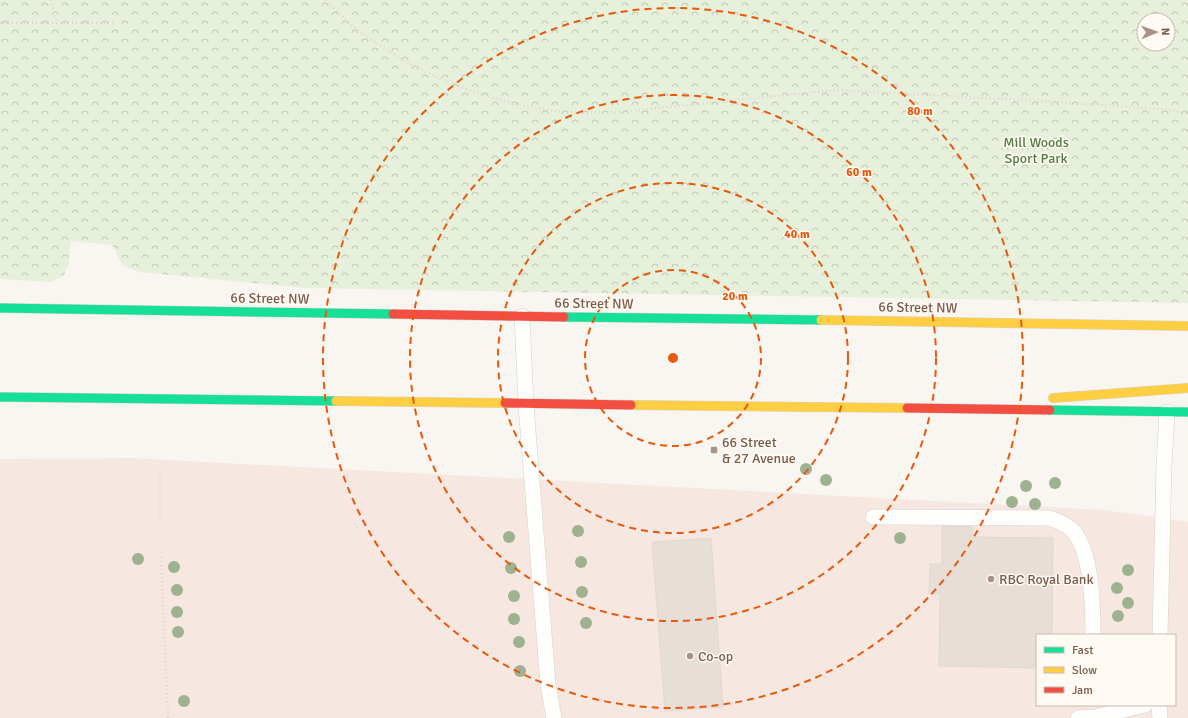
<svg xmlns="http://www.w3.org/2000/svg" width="1188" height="718" font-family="Signika,sans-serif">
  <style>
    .commercial { fill: #f6e8e1; fill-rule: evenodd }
    .park { fill: url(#park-crowns); fill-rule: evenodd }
    .building { fill: #e6ded7; stroke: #e2d8d2 }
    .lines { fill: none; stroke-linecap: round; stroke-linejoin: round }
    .lane-casing { stroke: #d7d1cb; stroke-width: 16 }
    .fast-casing { stroke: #d9d2cb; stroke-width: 10 }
    .slow-casing { stroke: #d9d2cb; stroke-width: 10 }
    .jam-casing { stroke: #d9d2cb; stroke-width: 10 }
    .path { stroke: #dcd5d0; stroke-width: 2.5; stroke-dasharray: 1 3; stroke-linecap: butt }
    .lane { stroke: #fefefd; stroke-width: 15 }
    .fast { stroke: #16e098; stroke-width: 9 }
    .slow { stroke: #ffcf43; stroke-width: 9 }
    .jam { stroke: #f24e42; stroke-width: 9 }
    .tree { fill: #9eb190 }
    .ring { fill: none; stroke: #e8590c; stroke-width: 2; stroke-dasharray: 7 5 }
    .poi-dot { fill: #a69286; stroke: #fffaf3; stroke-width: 1.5 }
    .labels { text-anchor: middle; stroke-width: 3; stroke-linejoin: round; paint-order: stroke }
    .park-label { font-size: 14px; fill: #537a41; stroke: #fffaf3 }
    .street-label { font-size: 14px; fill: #7a5c4d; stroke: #fffaf3 }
    .poi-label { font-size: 14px; fill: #7a5c4d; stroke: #fffaf3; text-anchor: start }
    .centre { fill: #e8590c; stroke: #fffaf3; stroke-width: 2 }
    .ring-label { font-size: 12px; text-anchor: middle; font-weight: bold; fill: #e8590c; stroke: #fffaf3; stroke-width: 3; stroke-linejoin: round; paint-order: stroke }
  </style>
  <defs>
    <pattern id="park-crowns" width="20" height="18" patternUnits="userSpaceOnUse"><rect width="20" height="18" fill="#e7f0db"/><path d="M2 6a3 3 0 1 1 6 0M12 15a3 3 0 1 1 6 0" fill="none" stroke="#c0c6b4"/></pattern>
  </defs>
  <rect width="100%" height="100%" fill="#f9f5f0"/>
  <!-- commercial -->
  <path class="commercial" d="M132,458L1104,510L1188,522V718H0V459ZM1037,635H1175V705H1037Z"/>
  <!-- park -->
  <path class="park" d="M0,0H1188V303L305,288L139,272L123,266L112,245L71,241L69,263L64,275L51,282L0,279ZM1144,20H1168V44H1144Z"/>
  <!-- building -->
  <g class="building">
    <path d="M942,526L973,527V537L1053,538L1052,635H1037V668L939,666L940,594H929L930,564H942Z"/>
    <path d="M711,538L723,707L665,711L652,542Z"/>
  </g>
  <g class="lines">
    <defs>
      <g id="lane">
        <path d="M522,316L526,405L548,684L554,718"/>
        <path d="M873,517L1049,518C1059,521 1068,525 1075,533C1092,556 1093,607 1093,635"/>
        <path d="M1160,635L1164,466L1167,412"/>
        <path d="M1159,705L1160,718"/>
        <path d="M1078,718L1095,717L1145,705"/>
      </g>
      <g id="fast">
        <path d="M0,308L393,314"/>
        <path d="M564,317L821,320"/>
        <path d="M0,397L336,401"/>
        <path d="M1050,410L1188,412"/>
      </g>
      <g id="slow">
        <path d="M821,320L1188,326"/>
        <path d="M1053,398L1188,388"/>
        <path d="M336,401L505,403"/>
        <path d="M631,405L907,408"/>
      </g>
      <g id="jam">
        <path d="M393,314L564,317"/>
        <path d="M505,403L631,405"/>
        <path d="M907,408L1050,410"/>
      </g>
    </defs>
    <!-- lane casing -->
    <use href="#lane" class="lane-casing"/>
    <!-- fast casing -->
    <use href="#fast" class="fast-casing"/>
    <!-- slow casing -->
    <use href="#slow" class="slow-casing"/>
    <!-- jam casing -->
    <use href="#jam" class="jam-casing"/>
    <!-- path -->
    <g class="path">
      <path d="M51,0L57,23"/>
      <path d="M325,0C338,12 351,26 366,36C421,76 490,103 557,111C577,113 598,112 618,112L836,90L1060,102L1172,110L1188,114"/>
      <path d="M0,23H116"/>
      <path d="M160,469V518"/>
      <path d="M161,557L168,718"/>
    </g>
    <!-- lane -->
    <use href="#lane" class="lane"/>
    <!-- fast -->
    <use href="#fast" class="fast"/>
    <!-- slow -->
    <use href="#slow" class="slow"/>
    <!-- jam -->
    <use href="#jam" class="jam"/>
  </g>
  <!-- trees -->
  <g class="tree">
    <circle cx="806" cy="469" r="6"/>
    <circle cx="826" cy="480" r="6"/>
    <circle cx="1055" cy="483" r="6"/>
    <circle cx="1026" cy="486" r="6"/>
    <circle cx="1012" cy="502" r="6"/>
    <circle cx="1035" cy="504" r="6"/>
    <circle cx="578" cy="531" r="6"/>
    <circle cx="509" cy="537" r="6"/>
    <circle cx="900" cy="538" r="6"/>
    <circle cx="138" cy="559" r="6"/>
    <circle cx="581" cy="562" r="6"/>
    <circle cx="174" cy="567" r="6"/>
    <circle cx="511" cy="568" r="6"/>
    <circle cx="1128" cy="570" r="6"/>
    <circle cx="1117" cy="588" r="6"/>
    <circle cx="177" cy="590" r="6"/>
    <circle cx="582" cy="592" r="6"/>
    <circle cx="514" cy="596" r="6"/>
    <circle cx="1128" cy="603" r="6"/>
    <circle cx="177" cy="612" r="6"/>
    <circle cx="1118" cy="616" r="6"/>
    <circle cx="514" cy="619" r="6"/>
    <circle cx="586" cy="623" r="6"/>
    <circle cx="178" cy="632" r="6"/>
    <circle cx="519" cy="642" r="6"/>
    <circle cx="520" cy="671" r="6"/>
    <circle cx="184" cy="701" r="6"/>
  </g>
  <!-- distance rings -->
  <g class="ring">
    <circle cx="673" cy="358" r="88"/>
    <circle cx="673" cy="358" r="175"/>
    <circle cx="673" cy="358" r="263"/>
    <circle cx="673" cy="358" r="350"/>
  </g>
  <!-- markers -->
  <g class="poi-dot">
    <rect x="710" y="446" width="8" height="8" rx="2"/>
    <circle cx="991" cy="579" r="4"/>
    <circle cx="690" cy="656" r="4"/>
  </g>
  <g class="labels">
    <!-- park labels -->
    <g class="park-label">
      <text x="1036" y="147">Mill Woods<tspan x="1036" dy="16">Sport Park</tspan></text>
    </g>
    <!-- street labels -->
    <g class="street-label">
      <text transform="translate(270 298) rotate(1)" y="5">66 Street NW</text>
      <text transform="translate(594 303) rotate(1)" y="5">66 Street NW</text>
      <text transform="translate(918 307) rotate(1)" y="5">66 Street NW</text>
    </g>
    <!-- poi labels -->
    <g class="poi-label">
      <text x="722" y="447">66 Street<tspan x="722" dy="16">&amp; 27 Avenue</tspan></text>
      <text x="999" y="584">RBC Royal Bank</text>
      <text x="698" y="661">Co-op</text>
    </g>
  </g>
  <circle cx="673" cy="358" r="6" class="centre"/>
  <g class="ring-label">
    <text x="920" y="115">80 m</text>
    <text x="859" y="176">60 m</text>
    <text x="797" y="238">40 m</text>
    <text x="735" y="300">20 m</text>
  </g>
  <!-- legend -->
  <rect x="1036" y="634" width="140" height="72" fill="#fffaf3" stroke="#cabbb1"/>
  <rect x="1044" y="647" width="20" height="6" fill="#16e098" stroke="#cabbb1"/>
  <text x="1072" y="654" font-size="12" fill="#7a5c4d">Fast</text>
  <rect x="1044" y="667" width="20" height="6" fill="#ffcf43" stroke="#cabbb1"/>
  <text x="1072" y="674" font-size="12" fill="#7a5c4d">Slow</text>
  <rect x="1044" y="687" width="20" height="6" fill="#f24e42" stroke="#cabbb1"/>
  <text x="1072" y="694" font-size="12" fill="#7a5c4d">Jam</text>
  <!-- north arrow -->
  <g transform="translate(1156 32) rotate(88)"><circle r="19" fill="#fffaf3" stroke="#cabbb1"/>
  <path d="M0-3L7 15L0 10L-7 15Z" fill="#a69286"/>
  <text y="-6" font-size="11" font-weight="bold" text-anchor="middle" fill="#7a5c4d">N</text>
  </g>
</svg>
